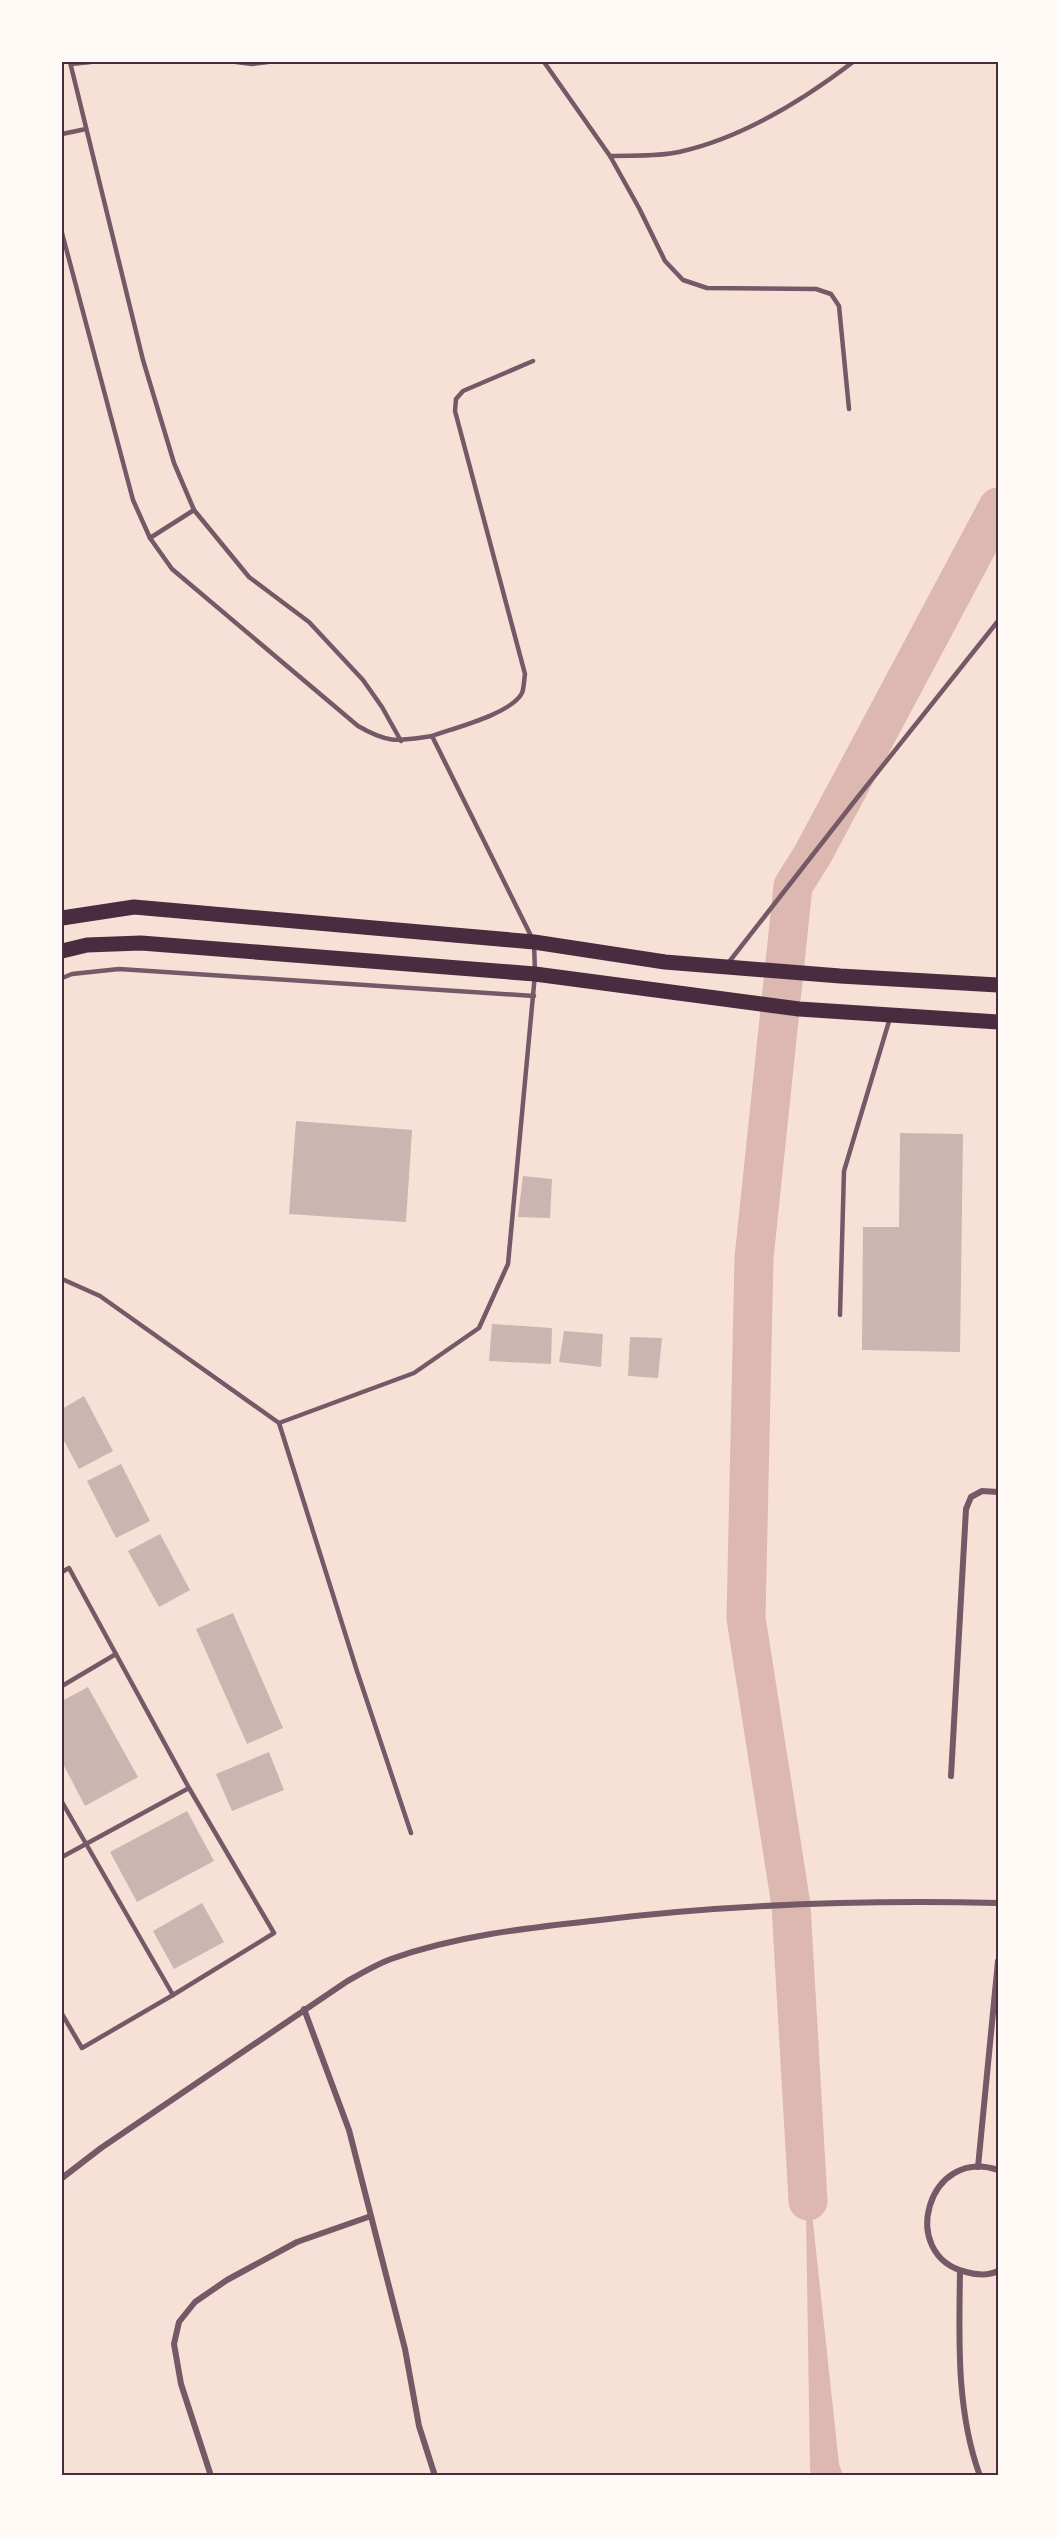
<svg xmlns="http://www.w3.org/2000/svg" width="1060" height="2537" font-family="'Fira Sans Condensed',sans-serif">
  <style>
    .water { fill: #dcb8b0 }
    .lines { fill: none; stroke-linecap: round; stroke-linejoin: round }
    .river { stroke: #dcb8b0; stroke-width: 39 }
    .building { fill: #ccb4b1 }
    .service { stroke: #755966; stroke-width: 4.5 }
    .minor { stroke: #755966; stroke-width: 6 }
    .primary { stroke: #4a2c40; stroke-width: 15 }
    .neatline { fill: none; stroke: #4a2c40; stroke-width: 2 }
  </style>
  <rect width="100%" height="100%" fill="#f7e1d7"/>
  <!-- water -->
  <path class="water" d="M805,2148L839,2464L843,2475H812L810,2470Z"/>
  <g class="lines">
    <!-- river -->
    <path class="river" d="M808,2201L791,1905L746,1618L754,1258L793,886L813,854L998,507"/>
  </g>
  <!-- building -->
  <g class="building">
    <path d="M296,1121L412,1130L406,1222L289,1214Z"/>
    <path d="M900,1133L963,1134L960,1352L862,1350L863,1227H899Z"/>
    <path d="M523,1176L552,1179L550,1218L518,1217Z"/>
    <path d="M492,1324L552,1328L551,1364L489,1361Z"/>
    <path d="M564,1331L603,1334L601,1367L559,1362Z"/>
    <path d="M630,1337L662,1338L658,1378L628,1376Z"/>
    <path d="M84,1396L113,1451L79,1469L62,1437V1409Z"/>
    <path d="M121,1464L150,1521L116,1538L87,1481Z"/>
    <path d="M160,1534L190,1590L159,1607L128,1551Z"/>
    <path d="M233,1613L283,1728L247,1744L196,1629Z"/>
    <path d="M88,1687L138,1777L85,1806L62,1762V1701Z"/>
    <path d="M269,1752L284,1790L232,1811L216,1774Z"/>
    <path d="M187,1811L214,1861L137,1902L110,1852Z"/>
    <path d="M202,1903L224,1942L174,1969L153,1931Z"/>
  </g>
  <g class="lines">
    <!-- service -->
    <g class="service">
      <path d="M70,62L143,360L174,463L194,510L249,577L309,622L363,680L382,707L401,741"/>
      <path d="M236,62L252,64L268,62"/>
      <path d="M544,62L610,156L639,208L665,261L683,280L707,288L816,289L831,294L839,306L849,409"/>
      <path d="M71,64L91,62"/>
      <path d="M62,134L86,129"/>
      <path d="M610,156C632,155 657,157 679,152C743,138 802,101 853,62"/>
      <path d="M62,233L133,500L150,538L172,569L358,726C389,744 398,741 432,736L534,942L535,974L508,1264L479,1328L414,1373L279,1423L100,1296L62,1279"/>
      <path d="M150,538L194,510"/>
      <path d="M432,736C454,728 511,714 522,693C524,688 524,680 525,674L455,411L456,399L463,391L533,361"/>
      <path d="M729,962L857,798L998,621"/>
      <path d="M62,978L72,974L119,969L534,996"/>
      <path d="M840,1315L844,1171L890,1018"/>
      <path d="M279,1423L356,1668L411,1833"/>
      <path d="M62,1572L69,1568L189,1788L274,1933L173,1995L62,1802"/>
      <path d="M62,1686L116,1654"/>
      <path d="M62,1857L189,1788"/>
      <path d="M62,2014L82,2048L173,1995"/>
    </g>
    <!-- minor -->
    <g class="minor">
      <path d="M951,1776L966,1509L971,1497L982,1491L998,1492"/>
      <path d="M304,2009L349,2130L405,2349L419,2426L435,2476"/>
      <path d="M978,2167L998,1961"/>
      <path d="M998,2170C928,2146 897,2255 966,2272C977,2275 988,2276 998,2271"/>
      <path d="M62,2178L101,2148L346,1982C360,1974 375,1965 391,1959C458,1935 528,1928 600,1920C732,1904 865,1900 998,1903"/>
      <path d="M960,2271C959,2338 956,2411 980,2476"/>
      <path d="M211,2476L181,2384L174,2344L179,2322L195,2302L227,2280L297,2242L371,2216"/>
    </g>
    <!-- primary -->
    <g class="primary">
      <path d="M62,918L134,907L534,942L665,962L840,976L998,985"/>
      <path d="M62,951L87,945L141,943L535,974L799,1009L998,1022"/>
    </g>
  </g>
  <!-- border -->
  <rect width="1060" height="2537" fill="none" stroke="#fffaf5" stroke-width="126"/>
  <rect x="63" y="63" width="934" height="2411" class="neatline"/>
</svg>
